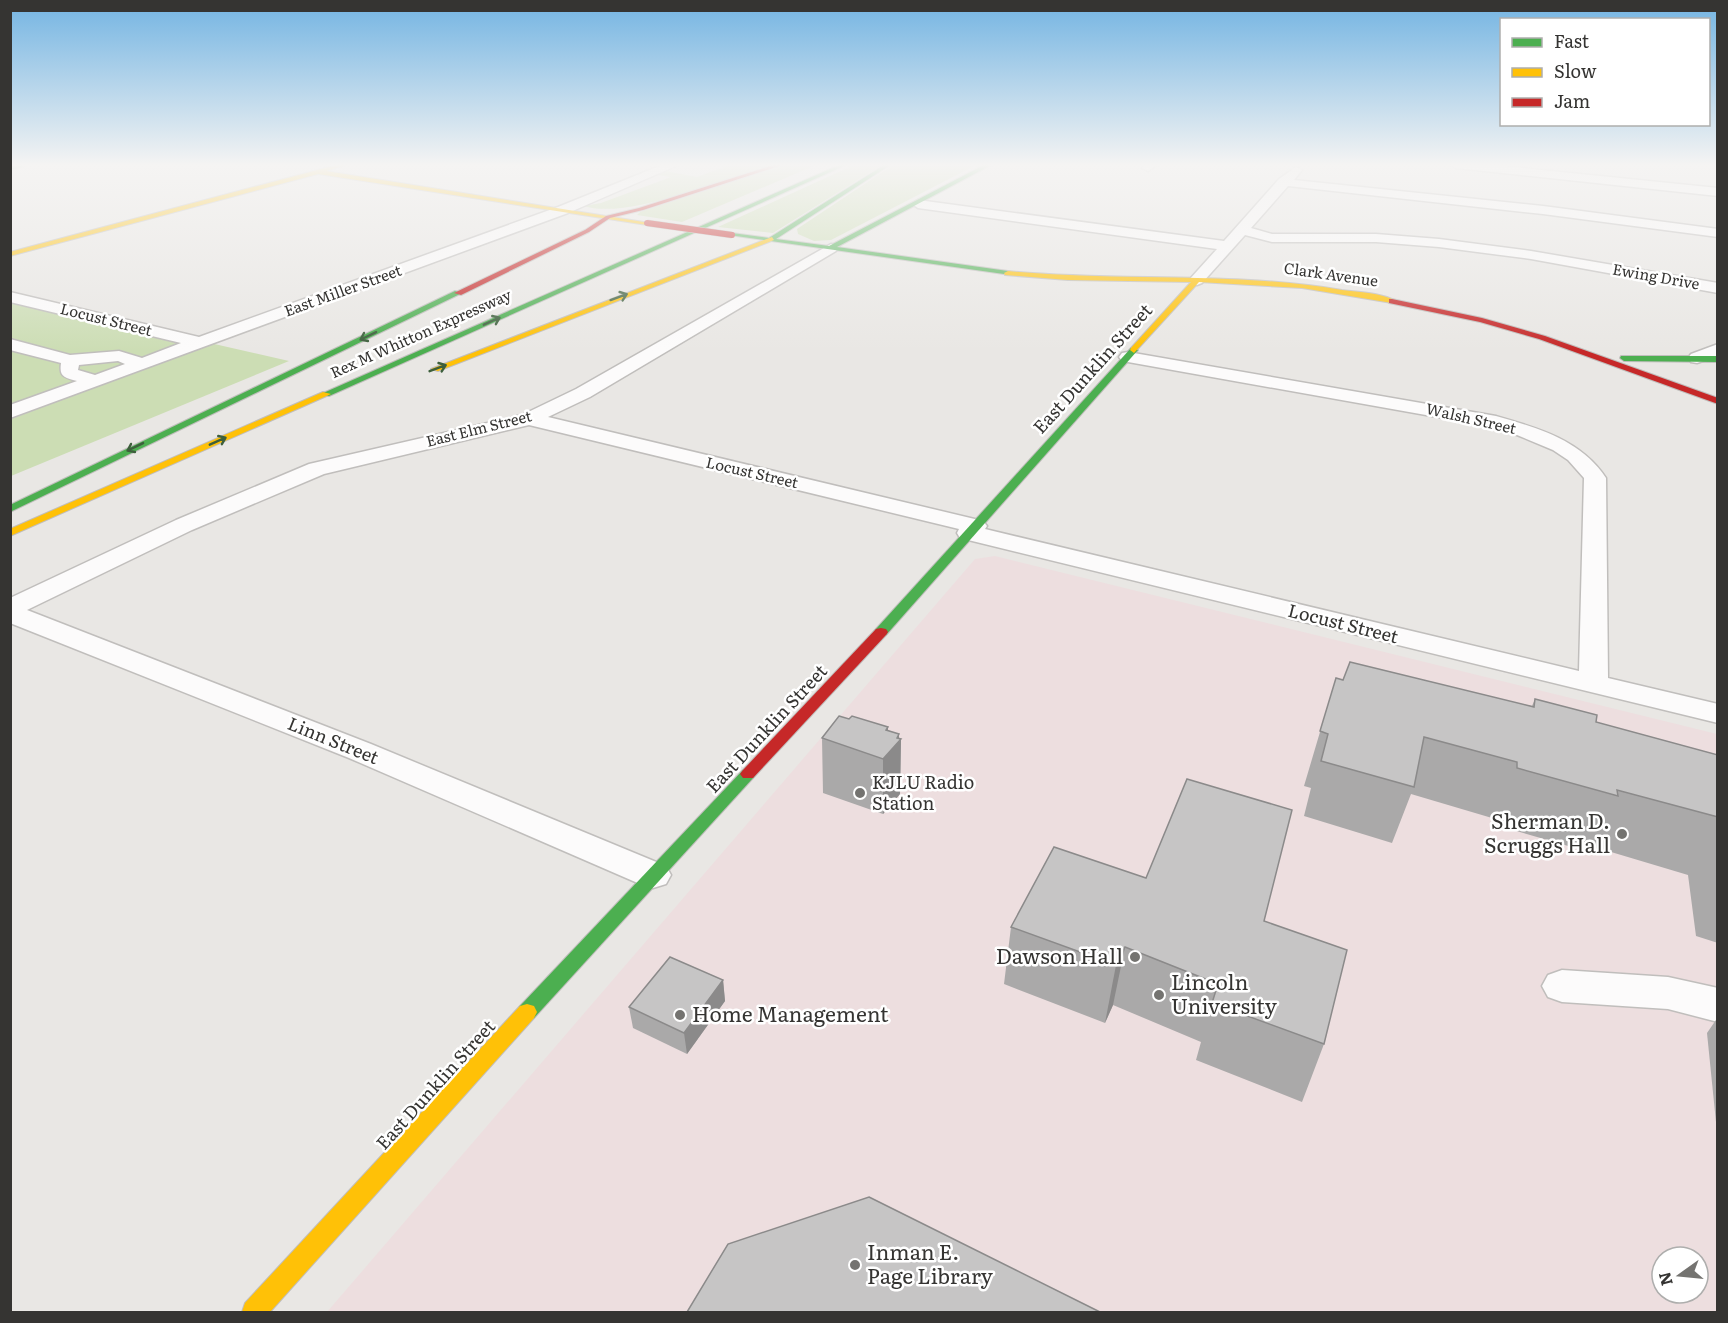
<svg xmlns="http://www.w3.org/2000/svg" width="1728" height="1323" font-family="Literata,serif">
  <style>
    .education { fill: #eddedf; fill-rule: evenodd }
    .green { fill: #ccddb4 }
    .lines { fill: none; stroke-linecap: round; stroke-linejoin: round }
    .street-casing { stroke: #c0bebc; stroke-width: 3 }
    .fast-casing { stroke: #c0bebc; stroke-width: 2 }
    .slow-casing { stroke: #c0bebc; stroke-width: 2 }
    .jam-casing { stroke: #c0bebc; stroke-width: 2 }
    .street { fill: #fcfbfb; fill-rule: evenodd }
    .fast { fill: #4caf50; fill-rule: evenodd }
    .slow { fill: #ffc107; fill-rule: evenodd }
    .jam { fill: #c62828; fill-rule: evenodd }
    .jam-bridge-casing { stroke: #c0bebc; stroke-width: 7; stroke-linecap: butt }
    .jam-bridge { stroke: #c62828; stroke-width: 6 }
    .wall { fill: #aaa9a9 }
    .shaded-wall { fill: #8b8a8a }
    .building { fill: #c6c5c5; stroke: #8b8a8a; stroke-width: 1.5 }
    .oneway { stroke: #3d5f3c }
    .poi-dot { fill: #747370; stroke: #fff; stroke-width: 2 }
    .labels { text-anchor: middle; stroke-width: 5; stroke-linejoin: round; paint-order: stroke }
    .far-street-label { font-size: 15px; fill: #353432; stroke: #fff }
    .street-label { font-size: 18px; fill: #353432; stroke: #fff }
    .poi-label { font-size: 18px; fill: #353432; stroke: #fff; text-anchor: start }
    .near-poi-label { font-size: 21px; fill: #353432; stroke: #fff; text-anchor: start }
  </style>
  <rect width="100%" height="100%" fill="#e9e7e4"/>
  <!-- education -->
  <path class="education" d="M995,556L1717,734V1312H327L975,559ZM1662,1257H1698V1293H1662Z"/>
  <!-- green -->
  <g class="green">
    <path d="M729,165H769C725,179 626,220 584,206L601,203L671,177L658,175L665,171L697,177Z"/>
    <path d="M785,165H816L682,222L637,215L640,212Z"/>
    <path d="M854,165H882L773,233L718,227Z"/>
    <path d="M893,165H976L831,240L814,241L798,234L797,229Z"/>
    <path d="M11,301L175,341L178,344L11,405Z"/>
    <path d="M210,343L289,361L11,476V419Z"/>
  </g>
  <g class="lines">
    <defs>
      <g id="street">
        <path d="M662,165H678L568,213L10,418V405L77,381C64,377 59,377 61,363L10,350V339L70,355L119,351L142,358L181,343L10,302V292L199,337L558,207ZM118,361L125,364L95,375L78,370L79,365Z"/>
        <path d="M1144,165H1156L1148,171L1142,168Z"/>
        <path d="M1451,165H1493L1718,188V196L1456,168Z"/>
        <path d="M1296,167L1302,170L1294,180L1543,206L1718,229V237L1543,214L1288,186L1251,228L1272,234H1376L1439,239L1531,251L1718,283V293L1531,259L1439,247L1376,242H1272L1245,235L1202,283L1197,285L1189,280L1217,249L918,208L912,204L918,200L1224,241L1279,179Z"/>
        <path d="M831,244L836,245L838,248L836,251L590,397L548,417L983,521L987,526L985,529L1579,671L1584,478L1568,460L1553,450L1517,435L1482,425L1128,362L1122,361L1119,357L1122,353L1128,352L1496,416C1538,428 1581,440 1606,478L1608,678L1718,704V723L960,538L957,533L959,529L529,425L324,474L192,530L27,610L371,744L666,866L671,875L666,884L653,888L640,884L349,758L10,623V598L176,520L309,464L522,415L576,389Z"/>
        <path d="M1718,344V356L1697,363L1691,362L1688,358L1691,354Z"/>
        <path d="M1562,970L1668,977L1718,988V1022L1668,1009L1562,1002L1548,997L1542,986L1548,975Z"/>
      </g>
      <g id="fast">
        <path d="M25,165V166L10,170V166Z"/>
        <path d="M839,165H846L329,396L321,394Z"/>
        <path d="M884,165H890L776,239L829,246L984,165H991L837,247L1008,271L1012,273L1011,275L729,235L732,233L769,238Z"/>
        <path d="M455,291L462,293L10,512V505Z"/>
        <path d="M1131,348L1138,350L886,635H876L874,632L876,629Z"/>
        <path d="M1621,356H1718V362L1624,361L1620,358Z"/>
        <path d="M748,769L753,770L756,774L753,778L534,1018L527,1020L520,1018L517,1012L520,1006L743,770Z"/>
      </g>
      <g id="slow">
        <path d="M336,165H346L326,171L650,223L647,225L318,174L10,256V252Z"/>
        <path d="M772,237L774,240L438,371L431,369Z"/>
        <path d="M1008,271C1119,282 1232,271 1342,290C1359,292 1382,293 1396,301L1392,303L1302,288L1199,282L1134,353L1130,350L1131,348L1191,282L1068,280L1005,275L1004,273Z"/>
        <path d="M323,392L331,394L10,536V529Z"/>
        <path d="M527,1004L534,1006L537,1012L534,1018L270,1312H242L245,1303L520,1006Z"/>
      </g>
      <g id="jam">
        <path d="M773,165H782L643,210L610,218L589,232L461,295L454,293L585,230L606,216L639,208Z"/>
        <path d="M1392,299L1482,318L1545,336L1718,398V404L1539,339L1480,322L1389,303V299Z"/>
        <path d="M881,628L886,629L888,632L886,635L753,778H743L740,774L743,770L876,629Z"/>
      </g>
    </defs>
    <!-- street casing -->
    <use href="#street" class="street-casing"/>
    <!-- fast casing -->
    <use href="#fast" class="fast-casing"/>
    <!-- slow casing -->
    <use href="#slow" class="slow-casing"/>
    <!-- jam casing -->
    <use href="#jam" class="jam-casing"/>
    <!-- street -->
    <use href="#street" class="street"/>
    <!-- fast -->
    <use href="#fast" class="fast"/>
    <!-- slow -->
    <use href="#slow" class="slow"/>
    <!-- jam -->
    <use href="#jam" class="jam"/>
    <defs>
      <path id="jam-bridge" d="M647,223L732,235"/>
    </defs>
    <!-- jam-bridge casing -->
    <use href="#jam-bridge" class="jam-bridge-casing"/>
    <!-- jam-bridge -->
    <use href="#jam-bridge" class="jam-bridge"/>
  </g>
  <!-- wall -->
  <g class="wall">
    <path d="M1336,678L1343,680L1532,706L1535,699L1596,722L1718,755V943L1696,936L1688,875L1591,846L1589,852L1492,824V818L1411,794L1392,843L1304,816L1311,788L1304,786Z"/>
    <path d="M888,727V730L901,739L900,794L883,814L823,793L822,738Z"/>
    <path d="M1264,921L1324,1044L1302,1102L1196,1060L1201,1042L1113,1005L1105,1023L1004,984L1011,927Z"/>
    <path d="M723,980L725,1001L687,1054L633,1028L629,1007Z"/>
    <path d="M1718,1017V1142L1707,1033Z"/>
  </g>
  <!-- shaded-wall -->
  <g class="shaded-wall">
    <path d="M888,727L887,755L899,734V742L901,739L900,794L883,814V759L886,730Z"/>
    <path d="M1125,947L1113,1005L1105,1023L1116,965Z"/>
    <path d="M723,980L725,1001L687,1054L684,1033Z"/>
  </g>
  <!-- building -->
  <g class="building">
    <path d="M1350,662L1534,707L1535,699L1597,715L1596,722L1718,755V817L1617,790L1618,796L1517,768V762L1424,737L1414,787L1321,761L1328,734L1320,731L1336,678L1343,680Z"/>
    <path d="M839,716L849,719L852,716L888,727L886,730L899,734L897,738L901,739L883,759L822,738Z"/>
    <path d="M1187,779L1292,810L1264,921L1347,950L1324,1044L1212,1003L1218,984L1125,947L1116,965L1011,927L1054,847L1146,878Z"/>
    <path d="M670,957L723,980L684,1033L629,1007Z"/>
    <path d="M869,1197L1100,1312H687L728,1244Z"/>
  </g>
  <!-- one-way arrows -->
  <defs><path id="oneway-shaft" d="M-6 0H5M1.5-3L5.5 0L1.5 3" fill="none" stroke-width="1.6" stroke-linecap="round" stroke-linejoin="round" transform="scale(1.5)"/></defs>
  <g class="oneway">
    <use href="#oneway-shaft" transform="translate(619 297) rotate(-20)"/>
    <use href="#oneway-shaft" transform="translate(492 321) rotate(-24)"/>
    <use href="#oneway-shaft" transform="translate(368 336) rotate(154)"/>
    <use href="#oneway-shaft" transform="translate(438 368) rotate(-21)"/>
    <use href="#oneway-shaft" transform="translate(218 441) rotate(-24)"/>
    <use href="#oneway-shaft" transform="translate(135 447) rotate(154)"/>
  </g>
  <!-- sky -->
  <linearGradient id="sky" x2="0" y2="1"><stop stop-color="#73b4e2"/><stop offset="0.47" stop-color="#f5f4f3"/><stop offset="1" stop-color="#f5f4f3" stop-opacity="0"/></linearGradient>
  <rect width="1728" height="351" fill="url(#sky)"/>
  <!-- markers -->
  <g class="poi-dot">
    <circle cx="860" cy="793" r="6"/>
    <circle cx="1622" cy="834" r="6"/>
    <circle cx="1135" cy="957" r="6"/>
    <circle cx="1159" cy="995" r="6"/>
    <circle cx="680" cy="1015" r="6"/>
    <circle cx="855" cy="1265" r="6"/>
  </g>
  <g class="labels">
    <!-- far-street labels -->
    <g class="far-street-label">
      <text transform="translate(1331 275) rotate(8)" y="5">Clark Avenue</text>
      <text transform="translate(1656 277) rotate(10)" y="5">Ewing Drive</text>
      <text transform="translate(343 291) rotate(-20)" y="5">East Miller Street</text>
      <text transform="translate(106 320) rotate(14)" y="5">Locust Street</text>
      <text transform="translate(421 334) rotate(-24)" y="5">Rex M Whitton Expressway</text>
      <text transform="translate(1471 419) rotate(13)" y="5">Walsh Street</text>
      <text transform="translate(479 429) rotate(-14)" y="5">East Elm Street</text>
      <text transform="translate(752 473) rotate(13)" y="5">Locust Street</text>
    </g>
    <!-- street labels -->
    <g class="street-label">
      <text transform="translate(1093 369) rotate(-48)" y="6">East Dunklin Street</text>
      <text transform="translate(1343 624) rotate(14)" y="6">Locust Street</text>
      <text transform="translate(767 729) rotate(-47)" y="6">East Dunklin Street</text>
      <text transform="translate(333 741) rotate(22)" y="6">Linn Street</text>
      <text transform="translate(436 1085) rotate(-48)" y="6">East Dunklin Street</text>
    </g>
    <!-- poi labels -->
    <g class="poi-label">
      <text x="872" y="789">KJLU Radio<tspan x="872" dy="21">Station</tspan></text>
    </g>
    <!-- near-poi labels -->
    <g class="near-poi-label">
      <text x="1610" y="829" text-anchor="end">Sherman D.<tspan x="1610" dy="24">Scruggs Hall</tspan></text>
      <text x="1123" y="964" text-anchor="end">Dawson Hall</text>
      <text x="1171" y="990">Lincoln<tspan x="1171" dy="24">University</tspan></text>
      <text x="692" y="1022">Home Management</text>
      <text x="867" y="1260">Inman E.<tspan x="867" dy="24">Page Library</tspan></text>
    </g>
  </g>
  <!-- border -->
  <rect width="1728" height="1323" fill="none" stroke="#353432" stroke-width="24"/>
  <!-- legend -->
  <rect x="1500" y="18" width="210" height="108" fill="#ffffff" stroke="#aeaead" stroke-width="1.5"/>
  <rect x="1512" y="38" width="30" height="9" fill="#4caf50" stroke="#aeaead" stroke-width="1.5"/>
  <text x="1554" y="48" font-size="18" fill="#353432">Fast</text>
  <rect x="1512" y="68" width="30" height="9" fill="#ffc107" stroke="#aeaead" stroke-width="1.5"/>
  <text x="1554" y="78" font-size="18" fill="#353432">Slow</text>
  <rect x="1512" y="98" width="30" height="9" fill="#c62828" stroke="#aeaead" stroke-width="1.5"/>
  <text x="1554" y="108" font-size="18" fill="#353432">Jam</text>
  <!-- north arrow -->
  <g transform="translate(1680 1275) rotate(255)"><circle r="28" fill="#ffffff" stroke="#aeaead" stroke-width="1.5"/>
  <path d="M0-4.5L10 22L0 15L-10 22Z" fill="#747370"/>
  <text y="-9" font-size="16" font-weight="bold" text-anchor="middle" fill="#353432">N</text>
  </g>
</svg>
